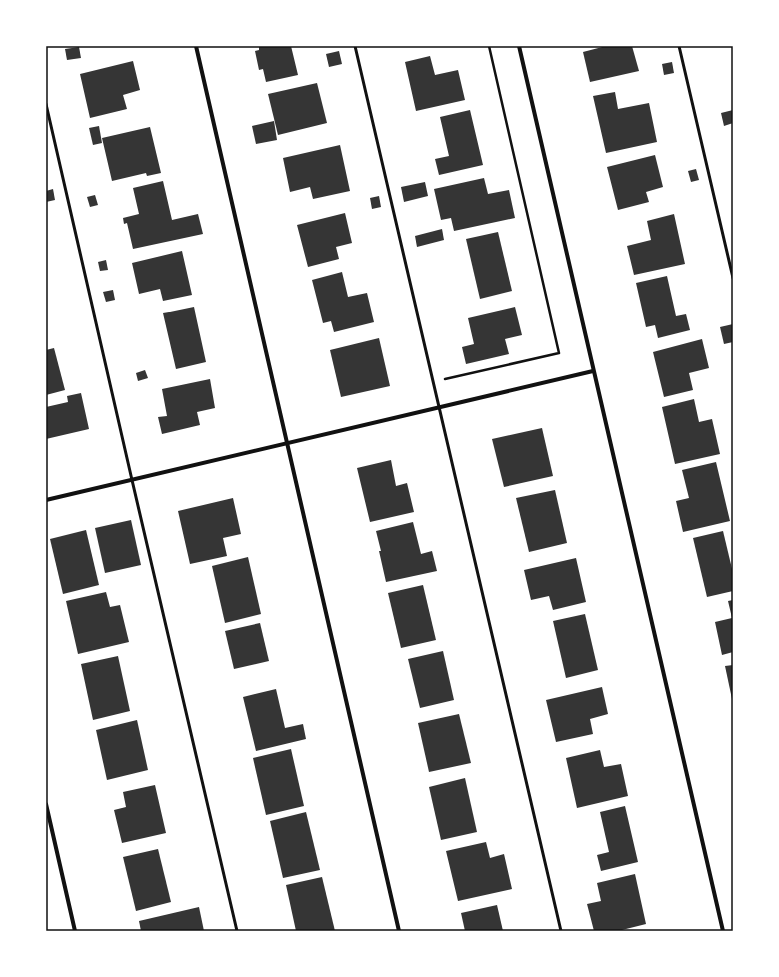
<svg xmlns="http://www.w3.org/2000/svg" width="779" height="977" font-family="'Titillium Web',sans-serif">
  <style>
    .building { fill: #353535 }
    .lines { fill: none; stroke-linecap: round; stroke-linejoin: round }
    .path { stroke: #111; stroke-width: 2.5 }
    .service { stroke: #111; stroke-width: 3 }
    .minor { stroke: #111; stroke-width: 4 }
    .neatline { fill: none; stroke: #111; stroke-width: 1.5 }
  </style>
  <rect width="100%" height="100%" fill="#fff"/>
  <!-- building -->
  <g class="building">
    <path d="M259,46H291L298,75L266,82L263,69L259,70L255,51L259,50Z"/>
    <path d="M606,46H632L639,71L590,82L583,52Z"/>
    <path d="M79,47L81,58L67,60L65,49Z"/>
    <path d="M339,51L342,64L329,67L326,54Z"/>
    <path d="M430,56L435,75L458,70L465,100L416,111L405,62Z"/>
    <path d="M133,61L140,90L123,95L127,109L90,118L80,74Z"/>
    <path d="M672,62L674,73L664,75L662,64Z"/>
    <path d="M317,83L327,123L278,135L268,94Z"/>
    <path d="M615,92L618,109L649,103L657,142L606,153L593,96Z"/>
    <path d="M470,110L483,165L439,175L435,159L449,156L440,117Z"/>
    <path d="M733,110V123L724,126L721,113Z"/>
    <path d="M274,121L277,140L256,144L252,126Z"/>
    <path d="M99,126L102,143L93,145L89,128Z"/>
    <path d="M150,127L161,173L147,176L146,173L112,181L102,138Z"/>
    <path d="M340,145L350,191L313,199L310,187L290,192L283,158Z"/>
    <path d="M655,155L663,187L646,192L649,202L618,210L607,167Z"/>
    <path d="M696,169L699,180L691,182L688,171Z"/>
    <path d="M484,178L488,194L509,190L515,218L454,231L451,218L441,220L434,189Z"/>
    <path d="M163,181L172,220L198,214L203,234L133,249L127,223L124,224L123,218L139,214L133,188Z"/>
    <path d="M425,182L428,196L404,202L401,187Z"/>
    <path d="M53,189L55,200L46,202V191Z"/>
    <path d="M95,195L98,205L90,207L87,197Z"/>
    <path d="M379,196L381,207L372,209L370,198Z"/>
    <path d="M345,213L352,243L336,247L339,259L308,267L297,225Z"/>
    <path d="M674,214L685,264L634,275L627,246L651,240L647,221Z"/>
    <path d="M442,229L444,240L417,247L415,236Z"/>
    <path d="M498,232L512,291L480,299L466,239Z"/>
    <path d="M182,251L192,295L163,301L160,289L139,294L132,263Z"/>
    <path d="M106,260L108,270L100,271L98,262Z"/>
    <path d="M342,272L348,297L367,293L374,322L334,332L331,321L323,323L312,280Z"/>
    <path d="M667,276L676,316L686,314L690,330L658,338L655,325L646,327L636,283Z"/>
    <path d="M113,290L115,300L106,302L103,292Z"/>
    <path d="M194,307L206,362L176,369L163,313L169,312H170Z"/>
    <path d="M515,307L522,335L505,339L509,354L466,364L462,347L474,344L468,318Z"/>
    <path d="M733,324V342L724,344L720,327Z"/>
    <path d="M379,338L390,386L341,397L330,350Z"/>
    <path d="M702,339L709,368L689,373L693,390L664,397L653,352Z"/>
    <path d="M54,348L65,390L46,395V350Z"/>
    <path d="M145,370L148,378L138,381L136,373Z"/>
    <path d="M210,379L215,408L197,412L200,425L162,434L158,417L167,416L162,389Z"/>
    <path d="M81,393L89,429L46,439V407L68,402L67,396Z"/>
    <path d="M694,399L699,422L712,419L720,454L675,464L662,407Z"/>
    <path d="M542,428L553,476L504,487L492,439Z"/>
    <path d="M391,460L396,486L407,483L414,512L370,522L357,468Z"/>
    <path d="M716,462L730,521L683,532L676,501L689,498L682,470Z"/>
    <path d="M555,490L567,543L529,552L516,498Z"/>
    <path d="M233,498L241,534L223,538L227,556L190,564L178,511Z"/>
    <path d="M131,520L141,565L105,573L95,528Z"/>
    <path d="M413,522L421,554L432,551L437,571L386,582L379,551H381L376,531Z"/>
    <path d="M86,530L99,585L63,594L50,539Z"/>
    <path d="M723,531L733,573V591L707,597L693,538Z"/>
    <path d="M248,557L261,614L225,623L212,566Z"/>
    <path d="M576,558L586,602L553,610L549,596L531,600L524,570Z"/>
    <path d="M423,585L436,640L401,648L388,593Z"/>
    <path d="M106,592L110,607L120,605L129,642L78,654L66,601Z"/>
    <path d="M733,600V652L722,655L715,622L732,618L728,601Z"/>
    <path d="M585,614L598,670L566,678L553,621Z"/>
    <path d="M260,623L269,661L234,669L225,631Z"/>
    <path d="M443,651L454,700L420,708L408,659Z"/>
    <path d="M118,656L130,711L93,720L81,664Z"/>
    <path d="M733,665V699H732L725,666Z"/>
    <path d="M602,687L608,714L590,719L593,734L556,742L546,700Z"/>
    <path d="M276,689L285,728L303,724L306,739L256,751L243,697Z"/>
    <path d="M459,714L471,763L429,772L418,723Z"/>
    <path d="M137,720L148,770L107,780L96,730Z"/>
    <path d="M291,749L304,806L266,815L253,758Z"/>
    <path d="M600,750L604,767L621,764L628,796L577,808L566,758Z"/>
    <path d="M465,778L477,832L441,840L429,787Z"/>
    <path d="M155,785L166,833L122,843L114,810L126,807L123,792Z"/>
    <path d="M625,806L638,862L601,871L597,855L609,852L600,812Z"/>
    <path d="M306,812L320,870L283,878L270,821Z"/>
    <path d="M486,842L490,858L504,854L512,889L458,901L446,851Z"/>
    <path d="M158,849L171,902L136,911L123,857Z"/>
    <path d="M635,874L646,924L618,931H594L587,904L601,901L597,883Z"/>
    <path d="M322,877L335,931H296L286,885Z"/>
    <path d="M497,905L503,931H465L461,913Z"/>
    <path d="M199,907L204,931H141L139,921Z"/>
  </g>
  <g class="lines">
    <!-- path -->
    <path class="path" d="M445,379L559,353L489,46"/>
    <!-- service -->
    <g class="service">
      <path d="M355,46L561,931"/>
      <path d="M679,46L733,278"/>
      <path d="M46,104L132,480L237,931"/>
    </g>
    <!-- minor -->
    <g class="minor">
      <path d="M196,46L399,931"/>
      <path d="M519,46L723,931"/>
      <path d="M46,500L593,371"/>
      <path d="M46,804L75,931"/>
    </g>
  </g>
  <!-- border -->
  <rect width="779" height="977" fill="none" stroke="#ffffff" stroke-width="94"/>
  <rect x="47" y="47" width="685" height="883" class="neatline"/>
</svg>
